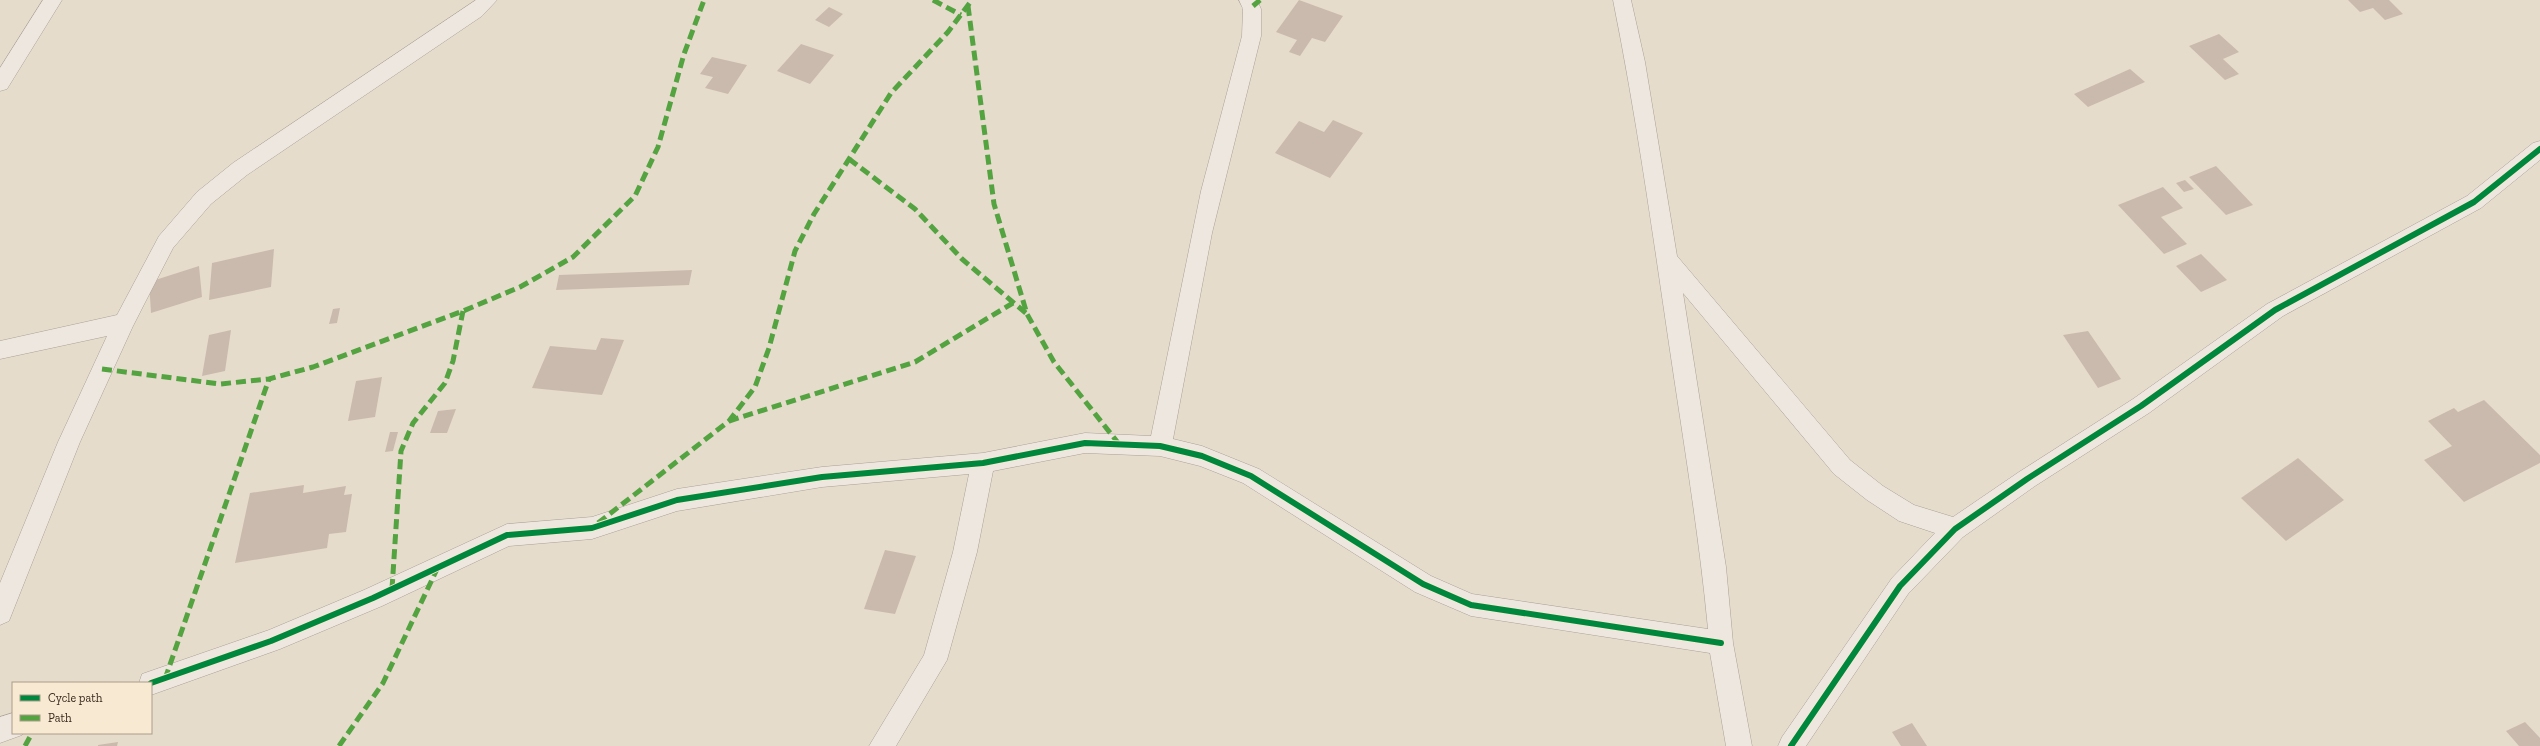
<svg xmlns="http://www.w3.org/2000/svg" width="2540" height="746" font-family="'Zilla Slab',serif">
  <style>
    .building { fill: #cabaad }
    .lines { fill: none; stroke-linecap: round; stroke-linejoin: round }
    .minor-casing { stroke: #aba196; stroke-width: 1 }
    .minor { fill: #ede7df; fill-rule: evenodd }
    .quiet { stroke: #54a341; stroke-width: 5; stroke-dasharray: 10 5; stroke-linecap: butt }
    .cycleway-casing { stroke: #f7e9d2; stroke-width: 8 }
    .cycleway { stroke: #00873e; stroke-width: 6 }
  </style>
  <rect width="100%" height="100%" fill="#e6dccc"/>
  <!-- building -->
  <g class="building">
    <path d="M1299,0L1343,16L1325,42L1312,38L1300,56L1289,52L1297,40L1276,32Z"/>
    <path d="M2348,0H2389L2403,14L2385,20L2373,8L2360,12Z"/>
    <path d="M829,7L843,14L829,27L815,20Z"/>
    <path d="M2219,34L2239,52L2223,59L2239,74L2225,80L2189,46Z"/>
    <path d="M801,44L834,55L810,84L777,71Z"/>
    <path d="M712,57L747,65L728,94L705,88L713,77L700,74Z"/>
    <path d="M2130,69L2145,82L2088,107L2074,94Z"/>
    <path d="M1333,120L1363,133L1330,178L1275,153L1299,121L1324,132Z"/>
    <path d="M2216,166L2253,205L2226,215L2189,177Z"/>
    <path d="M2185,180L2194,189L2184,192L2176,183Z"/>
    <path d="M2163,187L2183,208L2161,217L2187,244L2164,254L2118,205Z"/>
    <path d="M274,249L271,287L209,300L212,263Z"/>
    <path d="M2201,254L2227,280L2201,292L2176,266Z"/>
    <path d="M199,266L202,297L151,313L149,282Z"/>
    <path d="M692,270L689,285L556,290L559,275Z"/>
    <path d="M340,308L337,323L329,324L333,309Z"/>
    <path d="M231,330L225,371L202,376L209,335Z"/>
    <path d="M2088,331L2121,379L2098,388L2063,335Z"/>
    <path d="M601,338L624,340L602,395L532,388L550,346L596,350Z"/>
    <path d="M382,377L375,417L348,421L356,381Z"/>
    <path d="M2484,400L2540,455V463L2464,502L2424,460L2452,446L2428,421L2454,408L2458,412Z"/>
    <path d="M456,409L447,433H430L438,411Z"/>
    <path d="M390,432H398L393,451L385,452Z"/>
    <path d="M2298,458L2344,500L2286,541L2241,498Z"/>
    <path d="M304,485L303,493L346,486L344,495L352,494L346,532L329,534L327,548L235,563L250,493Z"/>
    <path d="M885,550L916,556L895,614L864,609Z"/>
    <path d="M2525,722L2540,738V746H2519L2506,731Z"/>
    <path d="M1912,723L1927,746H1901L1892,732Z"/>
    <path d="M118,742L117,746H98V745Z"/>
  </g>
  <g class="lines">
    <defs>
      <g id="minor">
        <path d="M43,0H62L7,89L0,91V68Z"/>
        <path d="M476,0H497L482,16L247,175L211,204L173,248L133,326L80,442L9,621L0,625V583L58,442L107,336L0,359V341L117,315L159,236L197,192L233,163Z"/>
        <path d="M1239,0H1257L1261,9V36L1212,233L1173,439L1202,446L1259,469L1431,576L1472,594L1708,629C1699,534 1683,439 1669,344C1652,229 1636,114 1613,0H1631L1645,62L1677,256L1850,460L1883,486L1914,505L1953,517L2019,472L2133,399L2267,304L2467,196L2533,143L2540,141V160L2481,208L2283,316L2149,413L2035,486L1963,537L1908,594L1806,746H1778L1782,737L1892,578L1935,533L1899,521L1867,500L1834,474L1683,293L1726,567L1733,643L1752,746H1726L1710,653L1471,616L1415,592L1243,483L1200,466L1160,456L1085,453L993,471L977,552L947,660L896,746H869L924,655L953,552L969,474L822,487L677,511L592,539L509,546L382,606L280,649L151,695V683H139L142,674L269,630L364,590L507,524L592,517L677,489L822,467L983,453L1085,433L1151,436L1201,191L1242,36L1243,9Z"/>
        <path d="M13,713V733H23L22,735L0,743V717Z"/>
      </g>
    </defs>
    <!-- minor casing -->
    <use href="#minor" class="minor-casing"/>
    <!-- minor -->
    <use href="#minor" class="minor"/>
    <!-- quiet -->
    <g class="quiet">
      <path d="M933,0L961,15"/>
      <path d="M968,6L994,204L1027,314L1054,362L1119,444"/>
      <path d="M1253,6L1260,0"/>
      <path d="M849,159L915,209L962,259L1027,314"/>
      <path d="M102,369L220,384L269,379L313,367L463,311L520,287L573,257L635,196L658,147L684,54L704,0"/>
      <path d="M729,421L915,362L1013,303"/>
      <path d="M598,523L729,421L755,387L769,348L795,251L814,214L891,93L948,32L972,0"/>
      <path d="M392,589L401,451L413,423L445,383L453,361L463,311"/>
      <path d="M165,679L269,379"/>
      <path d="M25,746L32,733"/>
      <path d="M339,746L383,683L438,567"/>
    </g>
    <defs>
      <g id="cycleway">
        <path d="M151,683L271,641L373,598L507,535L592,528L677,500L822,477L983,463L1085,443L1160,446L1202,456L1251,476L1423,584L1471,605L1721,643"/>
        <path d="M1791,746L1900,586L1955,529L2027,479L2141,406L2275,310L2474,202L2540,149"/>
      </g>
    </defs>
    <!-- cycleway casing -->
    <use href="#cycleway" class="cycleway-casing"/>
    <!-- cycleway -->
    <use href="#cycleway" class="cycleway"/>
  </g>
  <!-- legend -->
  <rect x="12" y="682" width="140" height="52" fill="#f7e9d2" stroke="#ab9c8a"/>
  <rect x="20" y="695" width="20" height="6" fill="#00873e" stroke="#ab9c8a"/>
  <text x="48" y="702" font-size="12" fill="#3a291d">Cycle path</text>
  <rect x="20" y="715" width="20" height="6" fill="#54a341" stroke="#ab9c8a"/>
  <text x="48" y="722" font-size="12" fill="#3a291d">Path</text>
</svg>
